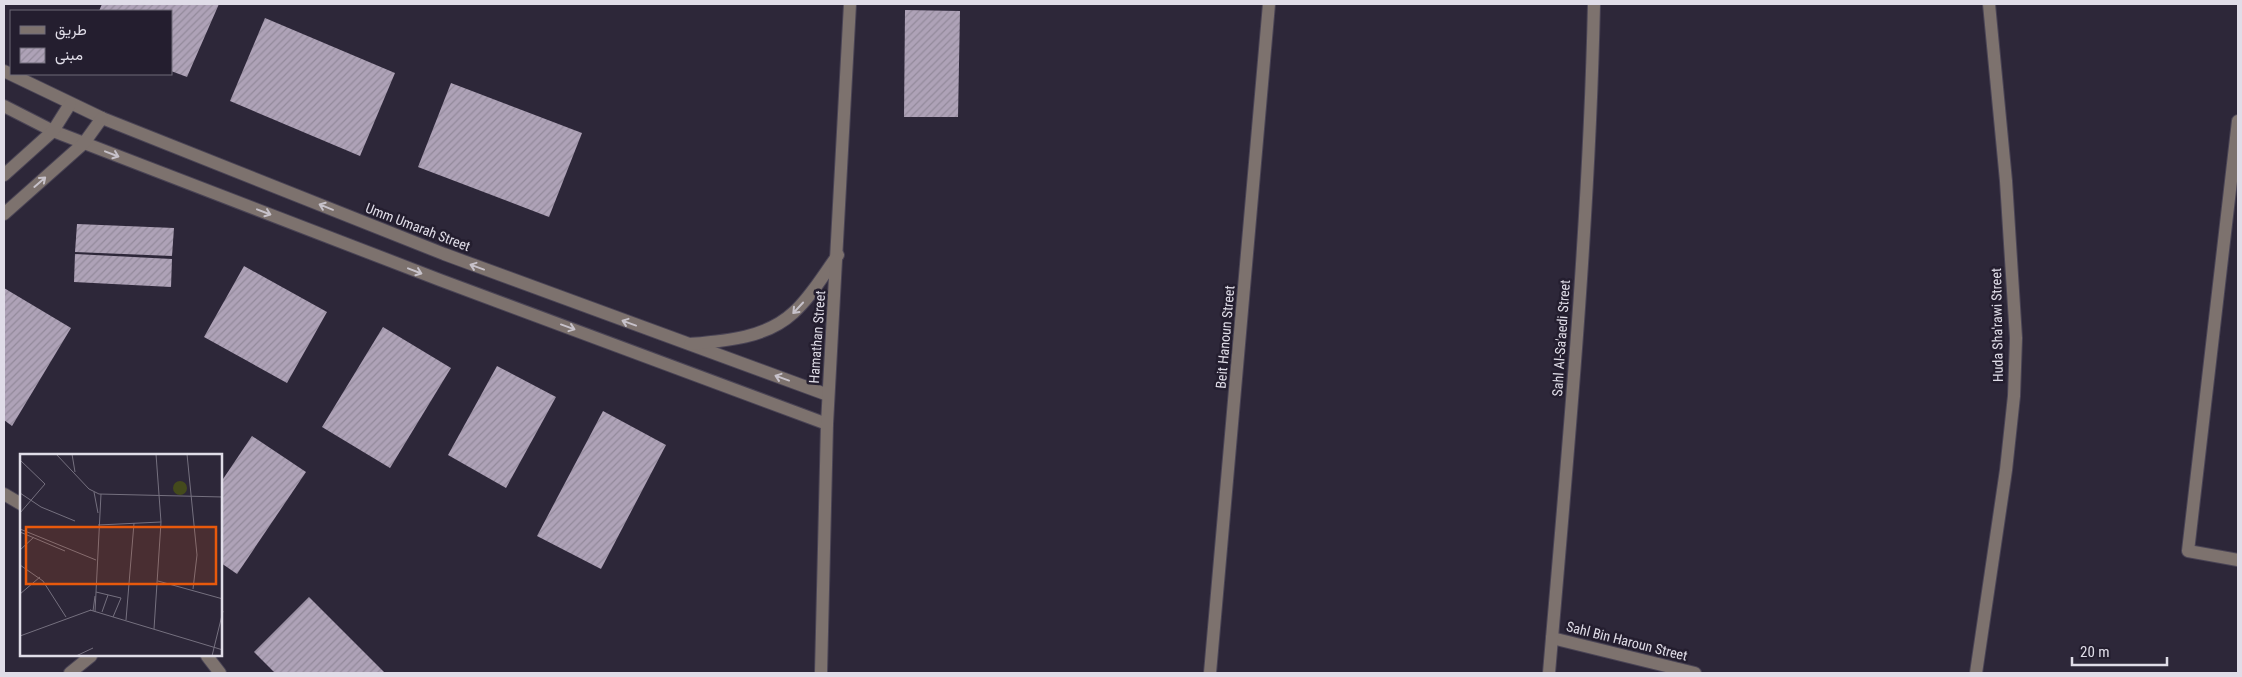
<svg xmlns="http://www.w3.org/2000/svg" width="2242" height="677" font-family="'Roboto Condensed',Vazirmatn,sans-serif">
  <style>
    .building { fill: url(#building-hatch) }
    .lines { fill: none; stroke-linecap: round; stroke-linejoin: round }
    .minor-casing { stroke: #4a4455; stroke-width: 14 }
    .minor { stroke: #7d726e; stroke-width: 12 }
    .oneway { stroke: #c7c2ca }
    .labels { text-anchor: middle; stroke-width: 5; stroke-linejoin: round; paint-order: stroke }
    .street-label { font-size: 14px; fill: #e0dde8; stroke: #241e2f }
    .inset-road { fill: none; stroke: #75707f; stroke-width: 1 }
    .view { fill: #e8590c; fill-opacity: 0.15; stroke: #e8590c; stroke-width: 2.5 }
    .inset-edge { fill: none; stroke: #e0dde8; stroke-width: 2.5 }
  </style>
  <defs>
    <pattern id="building-hatch" width="6" height="6" patternUnits="userSpaceOnUse" patternTransform="scale(1.25)"><rect width="6" height="6" fill="#aea2b7"/><path d="M-1 1l2-2M0 6l6-6M5 7l2-2" fill="none" stroke="#938a9b"/></pattern>
  </defs>
  <rect width="100%" height="100%" fill="#2d2739"/>
  <!-- building -->
  <g class="building">
    <path d="M102,4H219L187,77L171,71V11H99Z"/>
    <path d="M905,10L960,11L958,117H904Z"/>
    <path d="M265,18L395,73L360,156L230,101Z"/>
    <path d="M451,83L582,133L549,217L418,167Z"/>
    <path d="M77,224L174,228L172,256L75,252Z"/>
    <path d="M75,254L172,259L171,287L74,282Z"/>
    <path d="M244,266L327,312L287,383L204,337Z"/>
    <path d="M4,288L71,328L12,426L4,420Z"/>
    <path d="M383,327L451,368L390,468L322,427Z"/>
    <path d="M497,366L556,397L506,488L448,455Z"/>
    <path d="M603,411L666,445L601,569L537,536Z"/>
    <path d="M252,436L306,472L237,574L221,563V482Z"/>
    <path d="M309,597L385,673H275L254,652Z"/>
  </g>
  <g class="lines">
    <defs>
      <g id="minor">
        <path d="M4,71L102,118L444,254L828,395"/>
        <path d="M4,106L53,131L440,280L827,424"/>
        <path d="M2238,121L2188,551L2238,560"/>
        <path d="M4,175L53,131L70,104"/>
        <path d="M4,214L84,143L102,118"/>
        <path d="M690,344C725,341 766,338 793,313C811,297 824,274 838,255"/>
        <path d="M4,494L21,504"/>
        <path d="M1552,638L1695,673"/>
        <path d="M207,656L220,673"/>
        <path d="M70,673L91,656"/>
        <path d="M821,673L827,424L850,4"/>
        <path d="M1210,673L1269,4"/>
        <path d="M1549,673C1568,451 1589,227 1594,4"/>
        <path d="M1976,673L2006,470L2014,396L2016,338L2006,181L1989,4"/>
      </g>
    </defs>
    <!-- minor casing -->
    <use href="#minor" class="minor-casing"/>
    <!-- minor -->
    <use href="#minor" class="minor"/>
  </g>
  <!-- one-way arrows -->
  <defs><path id="oneway-shaft" d="M-6 0H5M1.5-3L5.5 0L1.5 3" fill="none" stroke-width="1.6" stroke-linecap="round" stroke-linejoin="round" transform="scale(1.25)"/></defs>
  <g class="oneway">
    <use href="#oneway-shaft" transform="translate(112 154) rotate(21)"/>
    <use href="#oneway-shaft" transform="translate(40 182) rotate(-41)"/>
    <use href="#oneway-shaft" transform="translate(326 207) rotate(-158)"/>
    <use href="#oneway-shaft" transform="translate(264 212) rotate(21)"/>
    <use href="#oneway-shaft" transform="translate(477 267) rotate(-160)"/>
    <use href="#oneway-shaft" transform="translate(415 271) rotate(21)"/>
    <use href="#oneway-shaft" transform="translate(798 308) rotate(133)"/>
    <use href="#oneway-shaft" transform="translate(629 323) rotate(-160)"/>
    <use href="#oneway-shaft" transform="translate(568 327) rotate(20)"/>
    <use href="#oneway-shaft" transform="translate(782 378) rotate(-160)"/>
  </g>
  <g class="labels">
    <!-- street labels -->
    <g class="street-label">
      <text transform="translate(418 227) rotate(21)" y="5">Umm Umarah Street</text>
      <text transform="translate(1997 325) rotate(-91)" y="5">Huda Sha'rawi Street</text>
      <text transform="translate(817 337) rotate(-86)" y="5">Hamathan Street</text>
      <text transform="translate(1225 337) rotate(-85)" y="5">Beit Hanoun Street</text>
      <text transform="translate(1561 338) rotate(-86)" y="5">Sahl Al-Sa'aedi Street</text>
      <text transform="translate(1627 641) rotate(14)" y="5">Sahl Bin Haroun Street</text>
    </g>
  </g>
  <!-- overview -->
  <g transform="translate(20 454)">
    <rect width="202" height="202" fill="#2d2739"/>
    <path d="M153 34a7 7 0 1 1 14 0a7 7 0 1 1-14 0Z" fill="#444a1c"/>
    <path class="inset-road" d="M36,0L69,35L79,40L203,43M52,0L55,18M167,0L177,101L173,135M0,6L25,30L0,59M74,38L78,59M0,39L21,53L55,67M78,71L141,68M0,75L76,106M0,78L45,97M0,96L14,83M0,111L23,127L46,163M138,127L203,145M76,138L101,144L93,163M0,140L20,123M70,156L203,196M73,157L75,142M75,158L81,40M82,158L88,141M106,166L114,69M134,175L141,68L136,0M0,182L71,156M56,202L73,194M192,202L203,157"/>
    <path class="view" d="M6,73H196V130H6Z"/>
    <rect width="202" height="202" class="inset-edge"/>
  </g>
  <!-- border -->
  <rect width="2242" height="677" fill="none" stroke="#e0dde8" stroke-width="10"/>
  <!-- legend -->
  <rect x="10" y="10" width="162" height="65" fill="#241e2f" stroke="#6f6a79"/>
  <rect x="20" y="26" width="25" height="8" fill="#7d726e" stroke="#6f6a79"/>
  <text x="55" y="35" font-size="15" fill="#e0dde8">طريق</text>
  <rect x="20" y="48" width="25" height="15" fill="url(#building-hatch)" stroke="#6f6a79"/>
  <text x="55" y="60" font-size="15" fill="#e0dde8">مبنى</text>
  <!-- scale -->
  <path d="M2072 657v8h95v-8" fill="none" stroke="#e0dde8" stroke-width="2.5"/>
  <text x="2080" y="657" font-size="15" fill="#e0dde8" stroke="#241e2f" stroke-width="4" paint-order="stroke">20 m</text>
</svg>
